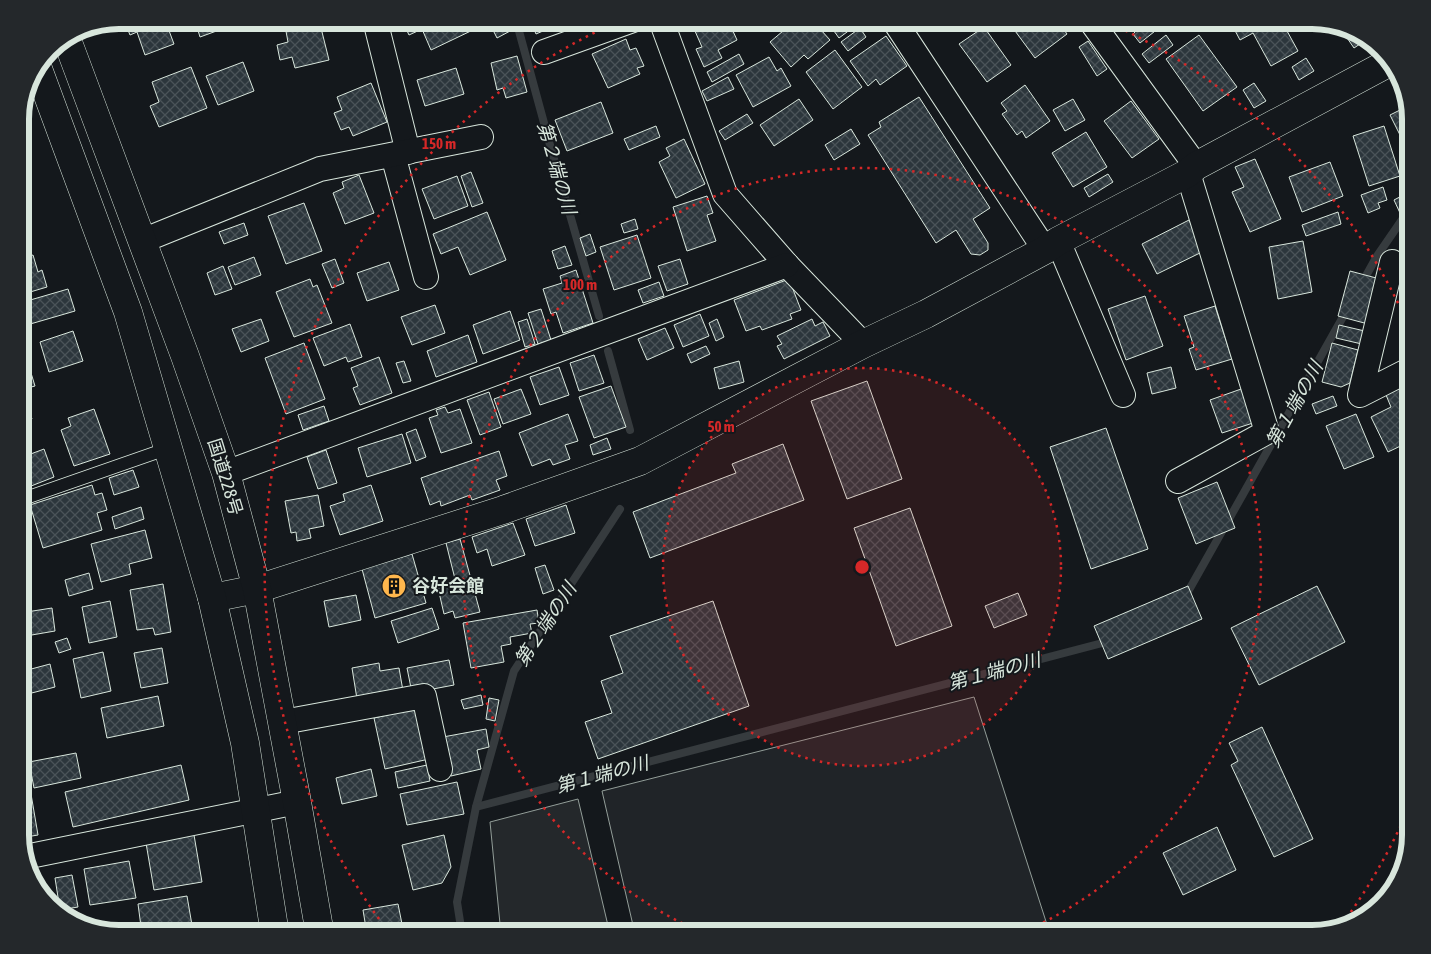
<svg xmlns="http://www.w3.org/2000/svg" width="1431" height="954" font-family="'Asap Condensed','Noto Sans JP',sans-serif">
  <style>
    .green { fill: #202428; stroke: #939e99 }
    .parking { fill: #24282b; stroke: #939e99 }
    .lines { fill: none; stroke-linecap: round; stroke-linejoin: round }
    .stream { stroke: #363b3e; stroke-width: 8 }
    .building { fill: url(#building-cross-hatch); stroke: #d8e6dc }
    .lane-casing { stroke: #d8e6dc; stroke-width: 14 }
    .street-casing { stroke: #d8e6dc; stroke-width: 26 }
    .secondary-casing { stroke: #d8e6dc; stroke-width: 29 }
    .highway-casing { stroke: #d8e6dc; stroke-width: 29 }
    .lane { stroke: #14181c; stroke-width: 12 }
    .street { stroke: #14181c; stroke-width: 24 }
    .secondary { stroke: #14181c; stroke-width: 28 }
    .highway { stroke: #14181c; stroke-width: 28 }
    .ring { fill: none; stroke: #d62828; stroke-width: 2.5; stroke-dasharray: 2.5 5 }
    .labels { text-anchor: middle; stroke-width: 4; stroke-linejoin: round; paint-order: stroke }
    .street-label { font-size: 18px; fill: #d8e6dc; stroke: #14181c }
    .poi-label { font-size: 18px; font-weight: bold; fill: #d8e6dc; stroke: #14181c; text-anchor: start }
    .water-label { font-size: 19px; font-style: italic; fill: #d8e6dc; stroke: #14181c }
    .rim { fill: none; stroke: #d8e6dc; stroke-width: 6 }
    .centre { fill: #d62828; stroke: #14181c; stroke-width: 2.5 }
    .ring-label { font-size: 15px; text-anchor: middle; font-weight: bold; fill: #d62828; stroke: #14181c; stroke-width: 4; stroke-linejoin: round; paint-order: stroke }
  </style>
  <defs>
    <pattern id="building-cross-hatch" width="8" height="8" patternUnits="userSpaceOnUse" patternTransform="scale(1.25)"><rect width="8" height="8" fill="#2c363c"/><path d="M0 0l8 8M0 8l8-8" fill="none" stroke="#4a5358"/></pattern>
  </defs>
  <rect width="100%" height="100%" fill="#14181c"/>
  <!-- green -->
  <path class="green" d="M974,697L1050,934H635L602,791Z"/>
  <!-- parking -->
  <path class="parking" d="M578,799L610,934H501L490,822Z"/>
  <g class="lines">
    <!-- stream -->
    <g class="stream">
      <path d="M516,20L550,145L599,316"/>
      <path d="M1362,283L1377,256L1408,211"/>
      <path d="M608,351L630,430"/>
      <path d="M1185,597L1348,308"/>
      <path d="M476,807L514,671L620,509"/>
      <path d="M462,934L457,902L476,807L1110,641"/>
    </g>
  </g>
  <!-- building -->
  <g class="building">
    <path d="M124,20H165L174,44L145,55L137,32L130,35Z"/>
    <path d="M215,20H219L222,29L200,37L197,27Z"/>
    <path d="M308,20H319L329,60L295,68L292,57L280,60L277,45L288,42L285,26Z"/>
    <path d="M402,20H471L475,29L431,50L422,29L409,35Z"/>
    <path d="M488,20H507L512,30L497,38Z"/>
    <path d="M530,20H563L564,22L536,34Z"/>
    <path d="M694,20H728L737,40L718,50L722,58L704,67L696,49L702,47L691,22Z"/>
    <path d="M796,20H812L830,40L808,59L804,55L791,67L770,42Z"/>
    <path d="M826,20H863L839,38Z"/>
    <path d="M1007,20H1057L1067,34L1035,58Z"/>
    <path d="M1127,20H1169L1140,43L1133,34L1136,31Z"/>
    <path d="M1236,20H1281L1298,51L1271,66L1253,33L1240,40L1231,23Z"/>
    <path d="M984,27L1011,65L987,82L959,44Z"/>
    <path d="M860,28L866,37L848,51L841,42Z"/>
    <path d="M1341,29L1358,34L1363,42L1354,48Z"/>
    <path d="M1166,35L1173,45L1149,63L1142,54Z"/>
    <path d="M1199,35L1237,87L1203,111L1166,59Z"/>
    <path d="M886,36L907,66L880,85L876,79L868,86L850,61Z"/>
    <path d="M626,39L630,50L636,48L644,66L637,68L640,74L608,88L592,54Z"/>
    <path d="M1088,41L1107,69L1097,76L1079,47Z"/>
    <path d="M835,50L862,87L833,109L806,72Z"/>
    <path d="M739,54L744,64L712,82L707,72Z"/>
    <path d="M517,56L527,92L506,98L503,88L497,90L491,63Z"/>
    <path d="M769,57L777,71L781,68L791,86L753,107L736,75Z"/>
    <path d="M1306,58L1314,71L1299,80L1292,67Z"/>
    <path d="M243,62L254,91L218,105L206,76Z"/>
    <path d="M191,67L207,108L159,127L150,106L159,102L152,82Z"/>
    <path d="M456,68L464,94L425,106L417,80Z"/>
    <path d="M728,77L734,89L707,101L702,91Z"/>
    <path d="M371,83L387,122L353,136L349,127L341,130L334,113L342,110L337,97Z"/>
    <path d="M1254,83L1266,101L1254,108L1243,90Z"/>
    <path d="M1025,85L1050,121L1026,138L1022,131L1017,135L1002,114L1007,111L1001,103Z"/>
    <path d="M919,97L990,208L973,219L988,243V250L980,255L971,254L956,230L936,243L868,135L881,127L879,122Z"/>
    <path d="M799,99L813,120L774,146L760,125Z"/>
    <path d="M1073,99L1085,120L1065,131L1053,110Z"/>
    <path d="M1131,101L1159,139L1132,158L1104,121Z"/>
    <path d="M601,102L613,133L567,151L555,120Z"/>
    <path d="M1408,106L1411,118V150L1408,151L1390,115Z"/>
    <path d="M747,114L753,123L725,140L719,131Z"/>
    <path d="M656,126L660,137L629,150L624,139Z"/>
    <path d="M1384,126L1400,176L1369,186L1353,136Z"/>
    <path d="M851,129L860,144L834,160L825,145Z"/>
    <path d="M1086,132L1107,167L1073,187L1052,153Z"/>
    <path d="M684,139L705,184L676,198L659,162L670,156L666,148Z"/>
    <path d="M1255,159L1281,219L1250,232L1232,192L1244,187L1235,167Z"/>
    <path d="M1330,162L1343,196L1302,212L1289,177Z"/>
    <path d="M471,172L483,203L472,207L461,176Z"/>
    <path d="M1108,174L1113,182L1089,197L1084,188Z"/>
    <path d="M359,175L374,213L345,224L333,193L344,188L342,182Z"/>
    <path d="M457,176L468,206L434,219L422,189Z"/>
    <path d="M1383,187L1387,200L1378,203L1380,208L1368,213L1361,195Z"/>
    <path d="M1411,191V223L1406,226L1394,200Z"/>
    <path d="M707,196L713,213L707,215L716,241L687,251L673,207Z"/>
    <path d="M304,203L322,251L286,264L268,216Z"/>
    <path d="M487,212L506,260L470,275L458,247L441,254L433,234Z"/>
    <path d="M1338,212L1341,224L1306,236L1302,225Z"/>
    <path d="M23,214L31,237L20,241V215Z"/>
    <path d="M635,219L638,229L624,233L621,224Z"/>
    <path d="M1189,220L1204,251L1157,274L1142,244Z"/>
    <path d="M244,223L248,235L224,244L219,232Z"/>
    <path d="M590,234L596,252L586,256L580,238Z"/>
    <path d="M637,235L651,278L614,290L600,247Z"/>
    <path d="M1303,241L1312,292L1278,299L1269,247Z"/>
    <path d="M565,246L572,265L558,269L552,251Z"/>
    <path d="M33,255L38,272L42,270L47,287L20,295V259Z"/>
    <path d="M254,257L261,275L235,285L228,267Z"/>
    <path d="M335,259L344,283L332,288L322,264Z"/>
    <path d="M680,259L688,284L667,291L658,266Z"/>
    <path d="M389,262L399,290L367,301L357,273Z"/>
    <path d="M223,266L232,289L215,295L207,273Z"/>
    <path d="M576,270L593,323L563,333L556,312L551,314L543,289L562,283L560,276Z"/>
    <path d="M1350,271L1380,279L1368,324L1338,316Z"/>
    <path d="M310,279L313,287L317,285L332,323L294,337L276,292Z"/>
    <path d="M789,279L801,310L790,314L792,319L762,330L760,326L746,331L734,300Z"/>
    <path d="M659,282L664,296L643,303L638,290Z"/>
    <path d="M68,289L75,311L20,327V303Z"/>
    <path d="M1145,296L1163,346L1126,360L1108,309Z"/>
    <path d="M435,305L445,333L412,345L401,317Z"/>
    <path d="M1215,306L1232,359L1196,370L1189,349L1194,347L1184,316Z"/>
    <path d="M541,309L551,340L538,344L528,313Z"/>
    <path d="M510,311L520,340L483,354L473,325Z"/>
    <path d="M700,314L709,336L683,347L674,325Z"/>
    <path d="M261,319L269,341L241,352L232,329Z"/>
    <path d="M527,319L535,344L525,347L518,322Z"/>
    <path d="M717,319L724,337L716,341L709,323Z"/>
    <path d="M812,319L815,326L823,322L830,336L784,359L777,346L782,344L777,336Z"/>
    <path d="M350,324L362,357L348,362L346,357L324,366L313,338Z"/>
    <path d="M1339,325L1369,332L1366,345L1336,338Z"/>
    <path d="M665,328L674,348L647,360L638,339Z"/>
    <path d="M73,331L83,361L49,372L40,342Z"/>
    <path d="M468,335L477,362L436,377L427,351Z"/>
    <path d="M304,343L325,399L286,414L265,358Z"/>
    <path d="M1332,343L1358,350L1350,383L1341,387L1322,382Z"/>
    <path d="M706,346L710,354L691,363L687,354Z"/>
    <path d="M594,355L604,383L579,391L570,363Z"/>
    <path d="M379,357L392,393L360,405L353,388L358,386L351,368Z"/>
    <path d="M404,361L411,381L403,383L396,363Z"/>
    <path d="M739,361L744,382L719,389L714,368Z"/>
    <path d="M559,367L569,395L540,405L530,377Z"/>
    <path d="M1171,367L1176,388L1152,394L1147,373Z"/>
    <path d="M31,373L35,386L20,390V376Z"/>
    <path d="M867,381L902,479L847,499L811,401Z"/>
    <path d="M611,386L626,427L594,438L579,397Z"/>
    <path d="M1244,388L1256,422L1222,433L1210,400Z"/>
    <path d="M1400,388L1411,410V441L1388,452L1371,417L1391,407L1386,395Z"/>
    <path d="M521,389L531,414L503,424L494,399Z"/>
    <path d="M489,392L501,427L480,435L467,400Z"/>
    <path d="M24,395L32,419L20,423V397Z"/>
    <path d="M1333,396L1337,406L1316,414L1312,404Z"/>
    <path d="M324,406L329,421L303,430L298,415Z"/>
    <path d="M445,407L448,413L460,409L472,443L441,453L429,418L438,415L436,410Z"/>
    <path d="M94,409L110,454L74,466L61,430L71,426L68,418Z"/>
    <path d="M568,414L578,441L565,445L570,459L553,465L550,459L532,466L519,433Z"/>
    <path d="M1356,414L1374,457L1344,469L1326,426Z"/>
    <path d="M1106,428L1148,549L1091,569L1050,447Z"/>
    <path d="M416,429L426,457L416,461L406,433Z"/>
    <path d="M402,434L411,463L367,477L358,448Z"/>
    <path d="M607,438L611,449L593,455L590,445Z"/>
    <path d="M783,444L804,500L650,558L633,512L736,473L732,464Z"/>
    <path d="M44,449L54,477L21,490L20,458Z"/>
    <path d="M326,450L337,483L318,489L307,457Z"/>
    <path d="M499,451L507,476L496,480L500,490L472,500L470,495L441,506L440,501L430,505L421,478Z"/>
    <path d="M133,470L139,487L114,495L109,478Z"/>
    <path d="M1217,482L1235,528L1196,544L1178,498Z"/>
    <path d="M92,485L95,495L102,493L107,510L97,513L102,530L43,548L30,505Z"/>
    <path d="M371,485L383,521L340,535L330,506L345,501L343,494Z"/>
    <path d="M318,495L324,526L309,529L311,538L297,541L296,532L291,533L285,501Z"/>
    <path d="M566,505L575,533L535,546L526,519Z"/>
    <path d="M141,507L144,519L115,529L112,517Z"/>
    <path d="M910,508L952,626L896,646L854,528Z"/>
    <path d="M513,523L525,555L492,566L487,549L477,553L472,537Z"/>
    <path d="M145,530L152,558L129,564L131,574L101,582L91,544Z"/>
    <path d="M460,539L480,612L455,618L453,611L444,614L438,588L456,583L446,543Z"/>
    <path d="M412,554L426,603L375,618L362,569Z"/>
    <path d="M545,565L554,590L543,594L535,568Z"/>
    <path d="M89,573L93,589L69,596L65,580Z"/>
    <path d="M163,584L171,632L155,635L153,628L137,630L130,590Z"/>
    <path d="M1188,586L1202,619L1108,659L1094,626Z"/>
    <path d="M1317,586L1345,642L1259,685L1231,628Z"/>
    <path d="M1018,593L1027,615L994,628L985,606Z"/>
    <path d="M356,595L361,620L329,627L324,601Z"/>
    <path d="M110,601L117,637L89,643L82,607Z"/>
    <path d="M713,601L749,706L598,759L585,722L612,713L601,681L623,673L610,636Z"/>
    <path d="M52,608L55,631L20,637V613Z"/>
    <path d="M432,608L439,629L398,643L391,621Z"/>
    <path d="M537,610L539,623L530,624L532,633L510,637L511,644L501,646L504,662L471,668L463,623Z"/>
    <path d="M67,638L71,649L59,653L55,642Z"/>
    <path d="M162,648L168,683L141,688L134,653Z"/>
    <path d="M103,652L111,691L81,698L73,659Z"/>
    <path d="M449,660L454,685L412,693L407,668Z"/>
    <path d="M379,663L380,671L399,668L403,691L357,699L352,668Z"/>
    <path d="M50,664L55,687L20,696V672Z"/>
    <path d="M481,695L483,705L464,709L461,700Z"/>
    <path d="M158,696L164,726L107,738L101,708Z"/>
    <path d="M489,698L499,700L495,721L486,719Z"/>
    <path d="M418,708L429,759L385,769L374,718Z"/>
    <path d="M1262,727L1313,839L1274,857L1231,765L1238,761L1229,743Z"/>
    <path d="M20,728L28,756L20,757Z"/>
    <path d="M486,729L489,747L477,750L481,769L451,776L443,737Z"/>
    <path d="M76,753L81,778L34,788L29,762Z"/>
    <path d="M181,765L189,800L73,827L65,792Z"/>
    <path d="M427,765L430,781L398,788L395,772Z"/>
    <path d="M20,766H22L27,787L20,788Z"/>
    <path d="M371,769L377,796L342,804L336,778Z"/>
    <path d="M457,782L464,814L407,825L400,794Z"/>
    <path d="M31,794L38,835L20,838V796Z"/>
    <path d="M1217,827L1236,870L1183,895L1163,853Z"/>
    <path d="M194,835L202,882L154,890L146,843Z"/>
    <path d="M444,835L451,867L442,883L413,890L402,845Z"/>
    <path d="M129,861L136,898L90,905L84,869Z"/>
    <path d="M72,875L78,907L60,910L55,878Z"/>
    <path d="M187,896L193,931L176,934H142L138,904Z"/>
    <path d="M398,904L404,934H367L363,910Z"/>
  </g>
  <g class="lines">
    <defs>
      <path id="lane" d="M20,500L169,448"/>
      <g id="street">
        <path d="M375,20L408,152"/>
        <path d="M661,20L725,194L787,265L863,344"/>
        <path d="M898,20L895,22L1045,250"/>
        <path d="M1090,20L1196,166"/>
        <path d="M544,52L633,20"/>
        <path d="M393,155L426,277"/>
        <path d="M142,241L320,169L481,137"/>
        <path d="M1058,241L1123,395"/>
        <path d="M1392,262L1360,395L1411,369"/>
        <path d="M226,473L787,265"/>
        <path d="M1178,481L1267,432L1188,173"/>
        <path d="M283,722L424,696L440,769"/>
        <path d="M25,857L297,802"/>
      </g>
      <path id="secondary" d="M212,598L257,589L503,510L640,461L863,344L926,314L1045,250L1058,241L1188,173L1196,166L1390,62"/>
      <g id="highway">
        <path d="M66,37L185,356L226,473L257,589L297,802L320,934"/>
        <path d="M37,66L128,312L212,598L245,743L275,934"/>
      </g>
    </defs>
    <!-- lane casing -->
    <use href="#lane" class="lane-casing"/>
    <!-- street casing -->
    <use href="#street" class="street-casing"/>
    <!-- secondary casing -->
    <use href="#secondary" class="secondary-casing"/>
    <!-- highway casing -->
    <use href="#highway" class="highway-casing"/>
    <!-- lane -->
    <use href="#lane" class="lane"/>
    <!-- street -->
    <use href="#street" class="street"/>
    <!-- secondary -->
    <use href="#secondary" class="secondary"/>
    <!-- highway -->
    <use href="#highway" class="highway"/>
  </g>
  <!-- distance rings -->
  <circle cx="862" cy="567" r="199" fill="#d62828" fill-opacity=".12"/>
  <g class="ring">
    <circle cx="862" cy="567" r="199"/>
    <path d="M703 933A399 399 0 1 1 1021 933"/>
    <path d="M1410 805A598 598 0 0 1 1343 923M388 931A598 598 0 0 1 619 21M1105 21A598 598 0 0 1 1410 329"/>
  </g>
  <!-- icons -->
  <defs>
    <symbol id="building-disc" viewBox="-11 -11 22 22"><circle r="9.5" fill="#ffb74d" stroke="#14181c"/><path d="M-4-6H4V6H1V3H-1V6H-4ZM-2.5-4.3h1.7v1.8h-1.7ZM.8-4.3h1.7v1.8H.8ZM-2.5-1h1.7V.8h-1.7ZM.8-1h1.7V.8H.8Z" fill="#111"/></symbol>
  </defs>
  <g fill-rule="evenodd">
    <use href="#building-disc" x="380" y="572" width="28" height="28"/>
  </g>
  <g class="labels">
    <!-- street labels -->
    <g class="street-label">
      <text transform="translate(225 477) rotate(73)" y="6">国道228号</text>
    </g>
    <!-- poi labels -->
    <g class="poi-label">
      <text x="412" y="592">谷好会館</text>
    </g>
    <!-- water labels -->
    <g class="water-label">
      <text transform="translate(557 168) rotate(74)" y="7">第２端の川</text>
      <text transform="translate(1294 404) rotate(-61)" y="7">第１端の川</text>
      <text transform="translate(545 624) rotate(-57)" y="7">第２端の川</text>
      <text transform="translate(994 671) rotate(-15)" y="7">第１端の川</text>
      <text transform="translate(602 774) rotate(-15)" y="7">第１端の川</text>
    </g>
  </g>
  <!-- crop -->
  <path d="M0 0H1431V954H0ZM119 29H1312A90 90 0 0 1 1402 119V835A90 90 0 0 1 1312 925H119A90 90 0 0 1 29 835V119A90 90 0 0 1 119 29Z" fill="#24282b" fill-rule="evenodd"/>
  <path class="rim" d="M119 29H1312A90 90 0 0 1 1402 119V835A90 90 0 0 1 1312 925H119A90 90 0 0 1 29 835V119A90 90 0 0 1 119 29Z"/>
  <circle cx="862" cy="567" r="8" class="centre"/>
  <g class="ring-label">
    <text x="439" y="149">150 m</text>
    <text x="580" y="290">100 m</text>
    <text x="721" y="432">50 m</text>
  </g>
</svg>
